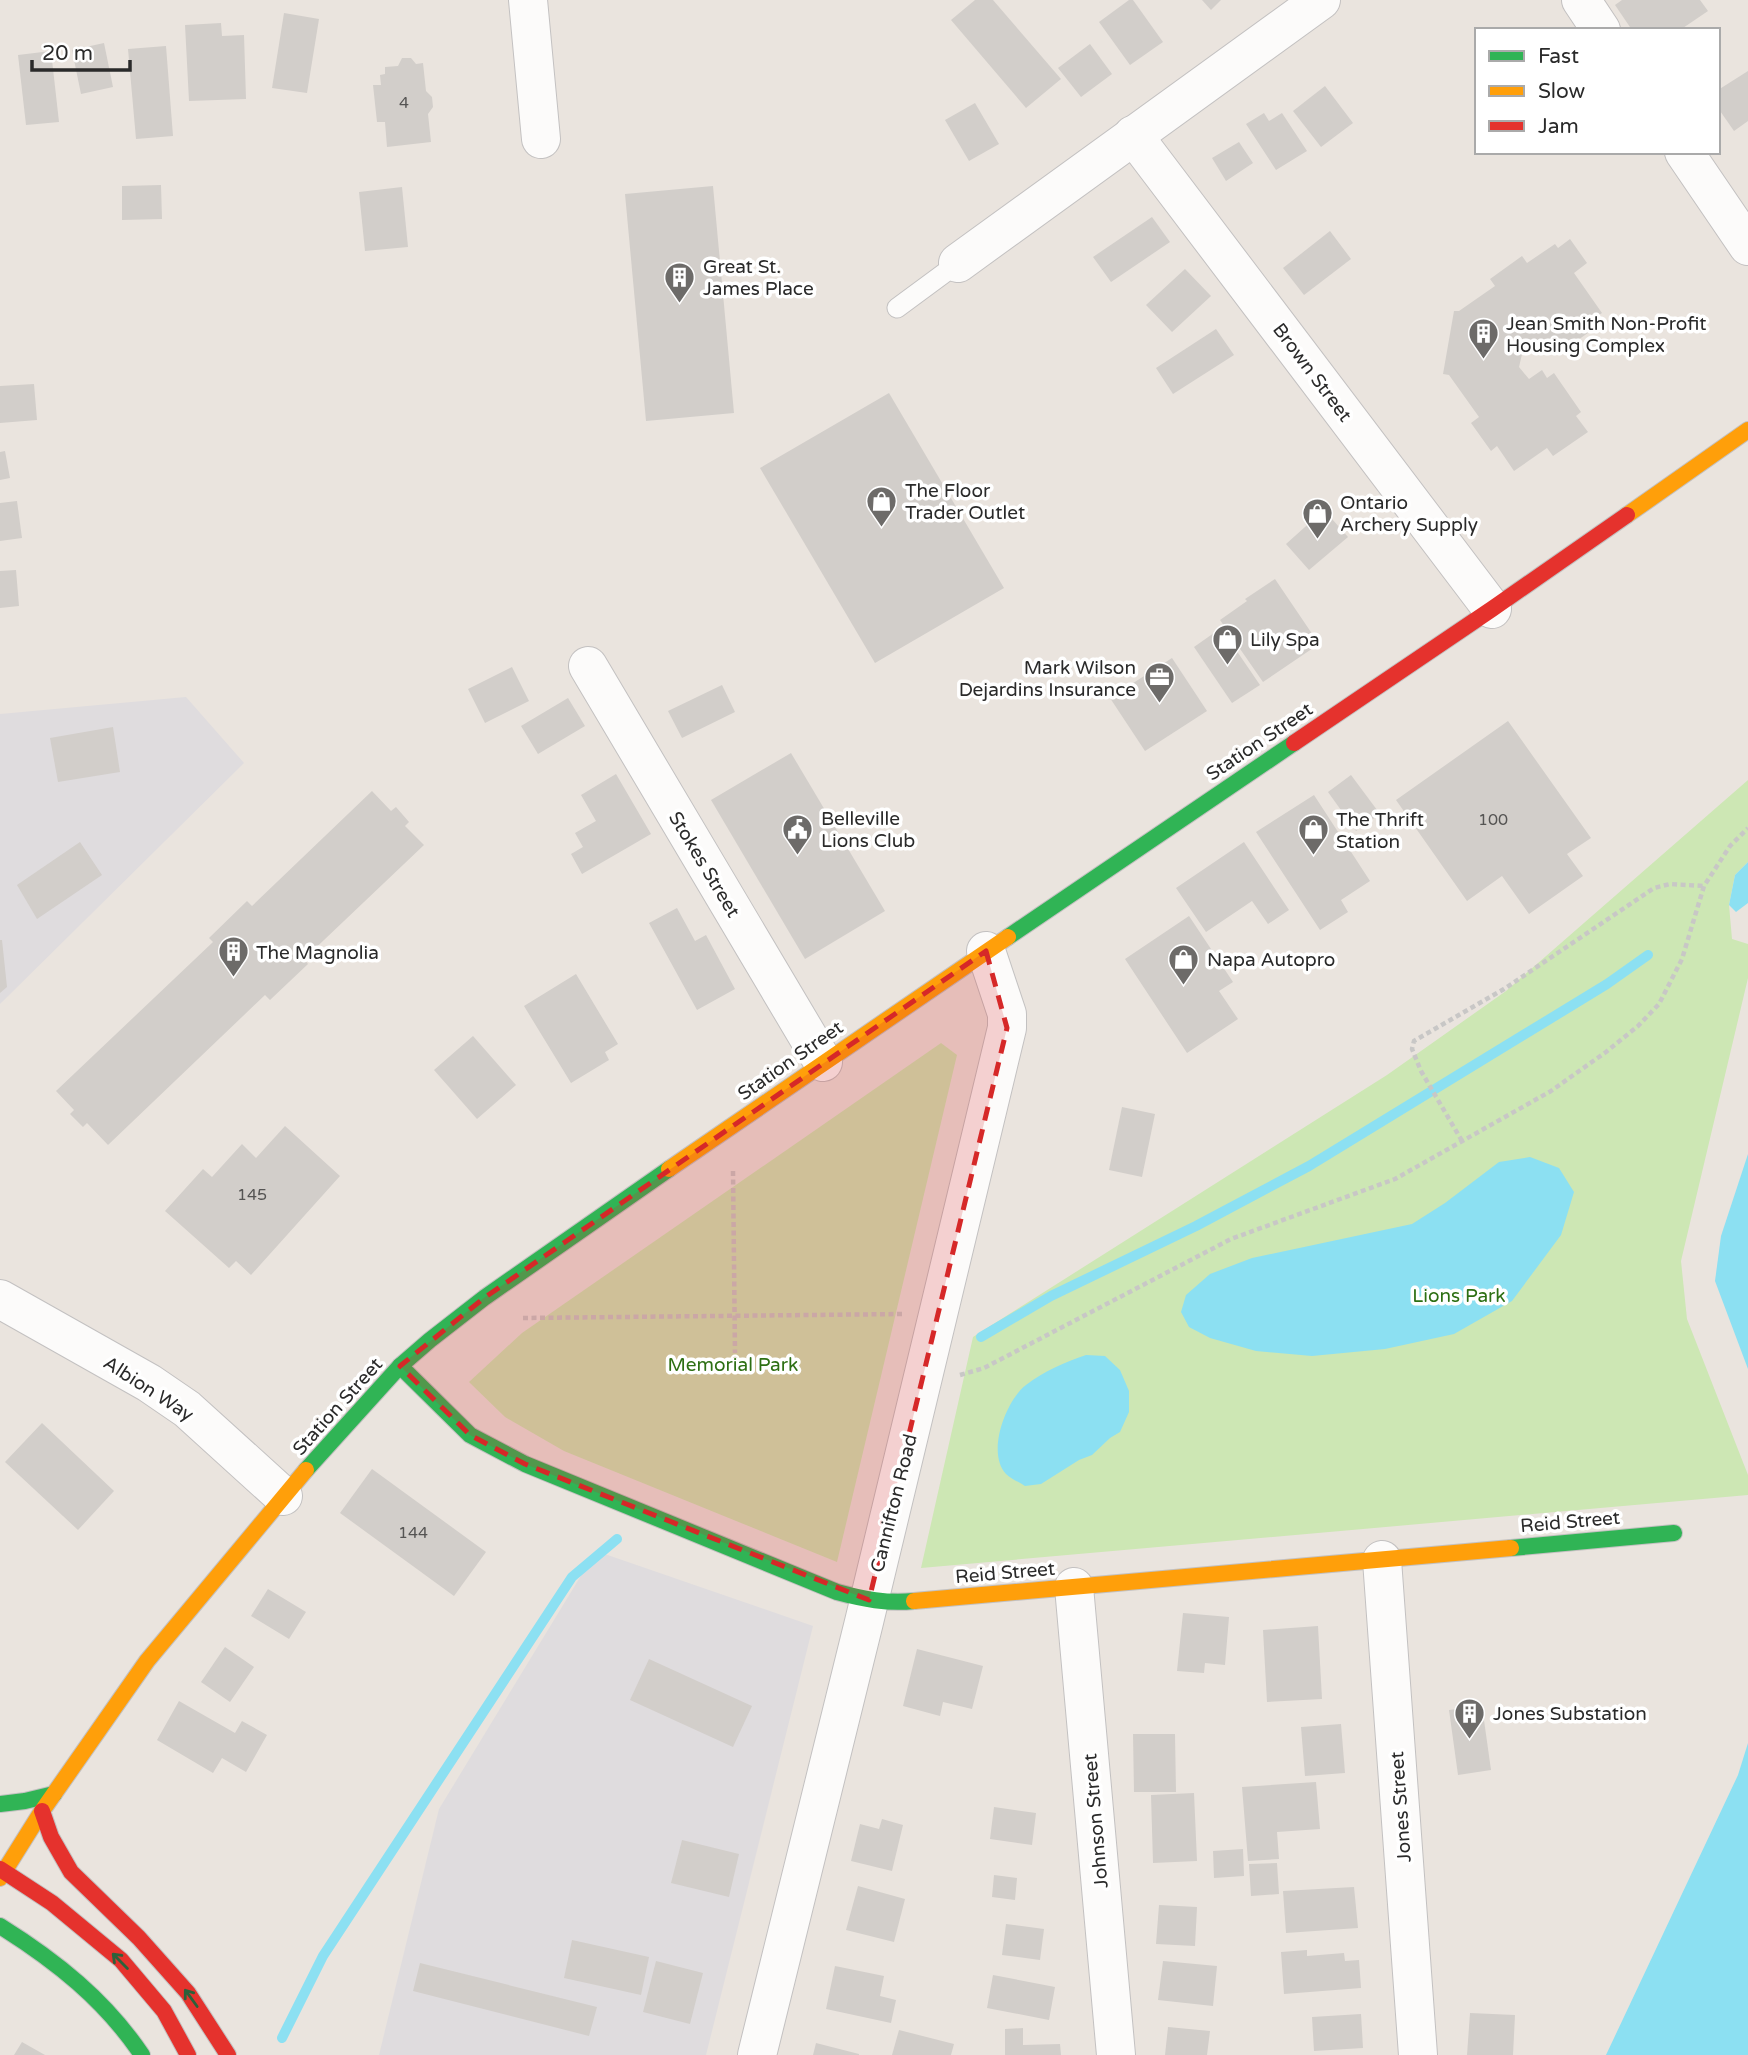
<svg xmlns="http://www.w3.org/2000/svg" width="1748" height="2055" font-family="'Varela Round',sans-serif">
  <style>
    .industrial { fill: #dfdcde }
    .green { fill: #cde7b4 }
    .water { fill: #8ce0f2 }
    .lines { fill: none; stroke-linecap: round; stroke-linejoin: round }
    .stream { stroke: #8ce0f2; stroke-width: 10 }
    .building { fill: #d2ceca }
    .lane-casing { stroke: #c3c1c1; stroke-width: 21 }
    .street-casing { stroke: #c3c1c1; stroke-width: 40 }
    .fast-casing { stroke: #c3c1c1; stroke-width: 18 }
    .slow-casing { stroke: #c3c1c1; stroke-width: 18 }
    .jam-casing { stroke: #c3c1c1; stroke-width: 18 }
    .path { stroke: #c8c7c6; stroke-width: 4.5; stroke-dasharray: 5 3.5; stroke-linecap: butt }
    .lane { stroke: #fcfbfa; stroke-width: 19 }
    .street { stroke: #fcfbfa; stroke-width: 38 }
    .fast { stroke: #30b455; stroke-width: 16 }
    .slow { stroke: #ff9f0a; stroke-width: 16 }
    .jam { stroke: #e5322d; stroke-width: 16 }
    .oneway { stroke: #2c613b }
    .marked { fill: #d62828; fill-opacity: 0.2; stroke: #d62828; stroke-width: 5; stroke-dasharray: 14 9; stroke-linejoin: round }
    .labels { text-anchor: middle; stroke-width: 7; stroke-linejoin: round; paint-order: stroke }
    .number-label { font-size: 16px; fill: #555453 }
    .poi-label { font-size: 19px; fill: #2a2a2a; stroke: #fff; text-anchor: start }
    .street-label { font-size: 19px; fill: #2a2a2a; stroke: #fff }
    .park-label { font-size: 19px; fill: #2d6f13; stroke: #fff }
  </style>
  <rect width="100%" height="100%" fill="#eae4de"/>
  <!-- industrial -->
  <g class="industrial">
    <path d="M186,697L244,763L0,1004V714Z"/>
    <path d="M596,1551L813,1626L706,2055H379L439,1809Z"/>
  </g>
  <!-- green -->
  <g class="green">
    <path d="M1748,780V862L1735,875L1729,905L1732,939L1748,944V978L1681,1261L1687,1319L1748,1475V1495L921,1568L973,1337L1387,1075L1506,991Z"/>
    <path d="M941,1043L957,1055L837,1562L564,1451L505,1417L469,1382L522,1333Z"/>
  </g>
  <!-- water -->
  <g class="water">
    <path d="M1748,862V903L1736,912L1729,905L1735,875Z"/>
    <path d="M1748,1154V1369L1715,1281L1721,1236Z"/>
    <path d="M1530,1157L1559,1168L1574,1192L1561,1235L1512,1301L1454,1334L1385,1349L1312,1356L1256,1351L1210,1338L1189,1327L1181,1312L1186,1295L1210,1274L1252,1258L1412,1224L1445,1203L1499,1162Z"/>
    <path d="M1086,1355L1105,1356L1120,1370L1129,1391V1412L1120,1432L1110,1438L1092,1455L1079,1460L1041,1484L1025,1486C1019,1482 1011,1479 1006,1474C986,1453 1006,1400 1026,1385C1044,1371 1065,1362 1086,1355Z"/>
    <path d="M1748,1743V2055H1606L1738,1775Z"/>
  </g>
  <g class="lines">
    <!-- stream -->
    <g class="stream">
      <path d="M981,1337L1051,1296L1196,1226L1309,1166L1607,984L1648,955"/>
      <path d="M282,2038L323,1956L572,1577L617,1539"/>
    </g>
  </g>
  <!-- building -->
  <g class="building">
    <path d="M975,0H993L1061,79L1026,108L951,20Z"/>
    <path d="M1129,0H1133L1163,42L1130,65L1099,22Z"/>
    <path d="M1202,0H1221L1211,10Z"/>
    <path d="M1622,0H1700L1708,11L1680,30H1632L1615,5Z"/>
    <path d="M284,13L319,19L307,93L272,88Z"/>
    <path d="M221,23L222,36L244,35L246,99L189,101L185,25Z"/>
    <path d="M104,43L113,87L81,94L72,50Z"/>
    <path d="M1090,44L1112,74L1081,97L1058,68Z"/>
    <path d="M166,46L173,136L136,139L128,49Z"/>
    <path d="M51,51L59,122L26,125L18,55Z"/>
    <path d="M402,58H411L416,64L423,63L426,91L432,97L433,107L428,114L431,142L387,147L385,122H377L373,85H381L380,75L385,74V67L398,66Z"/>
    <path d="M1748,71V121L1734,131L1718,108V90Z"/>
    <path d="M1325,86L1353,123L1321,147L1293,111Z"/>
    <path d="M975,103L999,144L969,161L945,120Z"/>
    <path d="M1264,113L1269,121L1282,113L1307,151L1276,170L1246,124Z"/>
    <path d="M1239,142L1253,163L1226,181L1212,158Z"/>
    <path d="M161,185L162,219L122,220V186Z"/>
    <path d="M713,186L734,413L646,421L625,194Z"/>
    <path d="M402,187L408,247L365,251L359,192Z"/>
    <path d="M1152,217L1170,242L1111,282L1093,257Z"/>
    <path d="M1330,231L1351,259L1304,295L1283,268Z"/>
    <path d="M1570,239L1587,263L1574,273L1602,313L1587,323L1592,330L1557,355L1553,349L1545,354L1535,341L1523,350L1519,367L1529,379L1542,370L1547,378L1554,373L1581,412L1576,416L1588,432L1553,456L1547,448L1514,471L1497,446L1491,451L1471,423L1479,417L1449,375L1443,374L1454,311H1459L1495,286L1490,279L1522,256L1527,263L1555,244L1558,248Z"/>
    <path d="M1185,269L1211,296L1172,332L1146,305Z"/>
    <path d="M1216,329L1234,355L1173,394L1156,368Z"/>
    <path d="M34,384L37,420L0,423V386Z"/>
    <path d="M889,393L1004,588L875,663L760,468Z"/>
    <path d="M5,451L10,478L0,480V452Z"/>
    <path d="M17,501L22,538L0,541V503Z"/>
    <path d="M1324,510L1348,537L1309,570L1286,544Z"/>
    <path d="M16,570L19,606L0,608V571Z"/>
    <path d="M1275,579L1319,644L1263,682L1220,620L1247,601L1245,599Z"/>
    <path d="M1221,628L1260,685L1232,703L1194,647Z"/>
    <path d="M1172,658L1207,711L1145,751L1110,698Z"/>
    <path d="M512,667L529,701L485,723L468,689Z"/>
    <path d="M722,685L735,712L682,738L668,711Z"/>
    <path d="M568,698L585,726L538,754L521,726Z"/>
    <path d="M1508,721L1591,838L1567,854L1583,876L1529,914L1502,876L1467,901L1396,800Z"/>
    <path d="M113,727L120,772L58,782L50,738Z"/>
    <path d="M791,753L885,911L805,959L711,800Z"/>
    <path d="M616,774L651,834L582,874L571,854L583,847L575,833L596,821L581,795Z"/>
    <path d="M1351,775L1380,814L1356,831L1328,792Z"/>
    <path d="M372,791L391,811L396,807L409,822L405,826L424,845L304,959L308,964L270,1000L265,995L108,1145L87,1123L83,1127L70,1114L74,1110L56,1091L213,942L209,938L247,901L252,906Z"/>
    <path d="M1314,795L1370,881L1341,900L1348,912L1320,930L1256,832Z"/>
    <path d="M80,842L102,875L37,919L17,885Z"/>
    <path d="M1244,842L1289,910L1268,924L1252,901L1206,932L1176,888Z"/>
    <path d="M677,908L695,941L706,935L735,989L697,1010L649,923Z"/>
    <path d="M1189,916L1233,982L1219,991L1238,1019L1187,1053L1125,959Z"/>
    <path d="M0,940H2L7,987L0,993Z"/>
    <path d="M576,974L618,1044L605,1052L609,1060L571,1083L524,1006Z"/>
    <path d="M473,1036L516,1085L477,1119L434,1070Z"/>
    <path d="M1122,1107L1155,1114L1142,1177L1109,1170Z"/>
    <path d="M285,1126L340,1176L251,1275L236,1261L229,1268L165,1211L203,1169L212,1177L242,1144L256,1158Z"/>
    <path d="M42,1423L114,1491L78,1530L5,1462Z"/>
    <path d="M372,1469L486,1552L454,1596L340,1513Z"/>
    <path d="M268,1589L306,1612L289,1639L251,1616Z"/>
    <path d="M1183,1613L1229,1617L1225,1665L1205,1663L1204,1673L1177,1671Z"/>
    <path d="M1318,1626L1322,1699L1267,1702L1263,1630Z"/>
    <path d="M225,1647L254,1667L230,1702L201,1682Z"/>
    <path d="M917,1649L983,1666L972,1709L943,1702L940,1716L903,1706Z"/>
    <path d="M649,1659L752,1706L733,1747L630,1700Z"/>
    <path d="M179,1701L235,1733L242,1721L267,1735L246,1772L222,1758L213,1773L157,1740Z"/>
    <path d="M1482,1706L1491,1770L1458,1775L1449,1710Z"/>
    <path d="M1341,1724L1345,1773L1305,1776L1301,1727Z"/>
    <path d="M1133,1734H1175L1176,1792H1134Z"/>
    <path d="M1316,1782L1320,1829L1277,1832L1279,1859L1248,1861L1242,1787Z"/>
    <path d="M1194,1793L1197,1861L1153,1863L1151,1795Z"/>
    <path d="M994,1807L1036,1813L1032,1845L990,1839Z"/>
    <path d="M882,1819L903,1825L892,1871L851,1861L860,1824L879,1829Z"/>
    <path d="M682,1840L739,1854L729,1897L671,1883Z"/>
    <path d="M1243,1849L1244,1876L1214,1878L1213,1851Z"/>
    <path d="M1277,1863L1279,1894L1251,1896L1249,1864Z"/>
    <path d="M994,1875L1017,1878L1015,1900L992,1897Z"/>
    <path d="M858,1886L905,1899L894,1942L846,1930Z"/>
    <path d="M1354,1887L1358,1928L1286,1933L1283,1891Z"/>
    <path d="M1159,1905L1197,1907L1195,1946L1156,1944Z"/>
    <path d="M1006,1924L1044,1929L1040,1960L1002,1955Z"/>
    <path d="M572,1940L649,1957L641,1995L564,1978Z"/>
    <path d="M1307,1950V1956L1344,1953L1345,1961L1359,1960L1361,1988L1284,1994L1281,1952Z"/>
    <path d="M656,1961L703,1973L690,2024L643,2012Z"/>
    <path d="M1163,1961L1217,1966L1213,2006L1158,2000Z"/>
    <path d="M420,1963L597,2007L589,2036L413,1991Z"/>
    <path d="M835,1966L884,1976L880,1996L896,2000L891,2023L826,2009Z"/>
    <path d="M993,1975L1055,1987L1049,2020L987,2008Z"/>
    <path d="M1470,2013L1515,2015L1513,2055H1467Z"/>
    <path d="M1361,2014L1363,2048L1314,2051L1312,2017Z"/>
    <path d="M1168,2027L1210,2031L1207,2055H1165Z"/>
    <path d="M1023,2028V2045L1060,2044L1061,2055H1005V2029Z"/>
    <path d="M899,2030L954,2044L951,2055H892Z"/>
    <path d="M22,2042L45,2055H14Z"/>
    <path d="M816,2043L859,2054V2055H813Z"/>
  </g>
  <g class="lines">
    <defs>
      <path id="lane" d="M897,308L958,263"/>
      <g id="street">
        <path d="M528,0L541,139"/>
        <path d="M1581,0L1601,30"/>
        <path d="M1133,135L1492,609"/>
        <path d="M1684,152L1748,246"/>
        <path d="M958,263L1321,0"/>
        <path d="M588,666L823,1062"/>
        <path d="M0,1299L149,1383L187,1409L283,1496"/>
        <path d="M1382,1560L1418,2055"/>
        <path d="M1074,1587L1116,2055"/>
        <path d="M757,2055L864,1622L1007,1028V1014L986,951"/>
      </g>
      <g id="fast">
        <path d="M1008,937L1294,743"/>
        <path d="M400,1366L470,1435L525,1464L837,1592C863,1599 887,1604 914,1601"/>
        <path d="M306,1470L400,1366L430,1340L484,1298L669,1169"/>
        <path d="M1511,1548L1674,1533"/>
        <path d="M0,1804L25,1801L54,1794"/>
        <path d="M0,1926C56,1961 105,2000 142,2055"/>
      </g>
      <g id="slow">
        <path d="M1627,515L1748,430"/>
        <path d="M669,1169L1008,937"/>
        <path d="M914,1601L1511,1548"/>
        <path d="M0,1878L42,1811L147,1661L306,1470"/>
      </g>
      <g id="jam">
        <path d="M1294,743L1492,609L1627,515"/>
        <path d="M42,1811L51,1837L71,1872L139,1938L188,1993L228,2055"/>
        <path d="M0,1869L52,1903L121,1960L164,2011L188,2055"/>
      </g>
    </defs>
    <!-- lane casing -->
    <use href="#lane" class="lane-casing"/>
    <!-- street casing -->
    <use href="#street" class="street-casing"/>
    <!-- fast casing -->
    <use href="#fast" class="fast-casing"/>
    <!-- slow casing -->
    <use href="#slow" class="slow-casing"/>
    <!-- jam casing -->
    <use href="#jam" class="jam-casing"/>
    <!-- path -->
    <g class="path">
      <path d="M1462,1141L1421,1071L1412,1049L1414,1041L1504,989L1654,888L1670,884L1704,886"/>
      <path d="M733,1171L735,1353"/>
      <path d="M523,1318L904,1314"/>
      <path d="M960,1375L984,1368L1231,1239L1395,1179L1551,1091L1606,1052L1638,1026L1659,1004L1682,959L1704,886L1730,846L1748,828"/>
    </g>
    <!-- lane -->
    <use href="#lane" class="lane"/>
    <!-- street -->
    <use href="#street" class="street"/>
    <!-- fast -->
    <use href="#fast" class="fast"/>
    <!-- slow -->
    <use href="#slow" class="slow"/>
    <!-- jam -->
    <use href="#jam" class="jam"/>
  </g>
  <!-- one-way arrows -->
  <defs><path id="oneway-shaft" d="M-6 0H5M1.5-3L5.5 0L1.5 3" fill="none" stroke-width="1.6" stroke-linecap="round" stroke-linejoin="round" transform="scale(1.75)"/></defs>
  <g class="oneway">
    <use href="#oneway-shaft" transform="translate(120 1961) rotate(-135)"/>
    <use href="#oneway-shaft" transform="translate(191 1998) rotate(-126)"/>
  </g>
  <!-- marked area -->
  <path class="marked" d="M986,951L1007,1028L869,1600L525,1464L470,1435L400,1366L484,1298Z"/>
  <!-- icons -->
  <defs>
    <symbol id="building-pin" viewBox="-11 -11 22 30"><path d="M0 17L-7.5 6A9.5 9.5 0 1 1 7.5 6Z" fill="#6d6b69" stroke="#fff"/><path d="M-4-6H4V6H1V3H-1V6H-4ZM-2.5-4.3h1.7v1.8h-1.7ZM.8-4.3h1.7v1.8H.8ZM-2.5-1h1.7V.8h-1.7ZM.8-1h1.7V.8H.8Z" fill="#fff"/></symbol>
    <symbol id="shop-pin" viewBox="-11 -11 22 30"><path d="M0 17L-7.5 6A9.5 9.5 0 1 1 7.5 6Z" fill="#6d6b69" stroke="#fff"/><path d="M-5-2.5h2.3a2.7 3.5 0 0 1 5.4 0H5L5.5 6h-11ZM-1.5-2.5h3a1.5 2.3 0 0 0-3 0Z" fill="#fff"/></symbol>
    <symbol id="office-pin" viewBox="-11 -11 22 30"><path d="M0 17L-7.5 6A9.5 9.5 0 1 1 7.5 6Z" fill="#6d6b69" stroke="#fff"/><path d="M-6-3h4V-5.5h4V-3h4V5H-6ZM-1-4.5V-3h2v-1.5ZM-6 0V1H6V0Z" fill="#fff"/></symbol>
    <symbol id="civic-pin" viewBox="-11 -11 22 30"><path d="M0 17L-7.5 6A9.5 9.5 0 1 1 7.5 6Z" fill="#6d6b69" stroke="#fff"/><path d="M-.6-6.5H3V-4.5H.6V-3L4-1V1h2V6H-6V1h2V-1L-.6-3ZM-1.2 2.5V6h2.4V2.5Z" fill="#fff"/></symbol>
  </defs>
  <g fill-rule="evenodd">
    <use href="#building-pin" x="662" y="260" width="35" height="47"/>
    <use href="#building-pin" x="1466" y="316" width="35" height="47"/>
    <use href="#shop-pin" x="864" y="484" width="35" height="47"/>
    <use href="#shop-pin" x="1300" y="496" width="35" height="47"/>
    <use href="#shop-pin" x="1210" y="622" width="35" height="47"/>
    <use href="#office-pin" x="1142" y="660" width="35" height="47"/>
    <use href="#civic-pin" x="780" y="812" width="35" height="47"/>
    <use href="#shop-pin" x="1296" y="812" width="35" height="47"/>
    <use href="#building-pin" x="216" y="934" width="35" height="47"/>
    <use href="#shop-pin" x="1166" y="942" width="35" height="47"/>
    <use href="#building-pin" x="1452" y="1696" width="35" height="47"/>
  </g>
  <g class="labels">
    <!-- number labels -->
    <g class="number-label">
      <text x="404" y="108">4</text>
      <text x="1493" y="825">100</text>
      <text x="252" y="1200">145</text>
      <text x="413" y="1538">144</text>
    </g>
    <!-- poi labels -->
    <g class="poi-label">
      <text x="703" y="273">Great St.<tspan x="703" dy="22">James Place</tspan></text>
      <text x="1506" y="330">Jean Smith Non-Profit<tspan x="1506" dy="22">Housing Complex</tspan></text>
      <text x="905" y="497">The Floor<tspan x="905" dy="22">Trader Outlet</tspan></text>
      <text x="1340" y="509">Ontario<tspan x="1340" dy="22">Archery Supply</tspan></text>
      <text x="1250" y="646">Lily Spa</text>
      <text x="1136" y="674" text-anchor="end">Mark Wilson<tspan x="1136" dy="22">Dejardins Insurance</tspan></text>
      <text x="821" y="825">Belleville<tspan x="821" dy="22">Lions Club</tspan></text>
      <text x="1336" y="826">The Thrift<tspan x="1336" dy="22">Station</tspan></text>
      <text x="256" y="959">The Magnolia</text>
      <text x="1207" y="966">Napa Autopro</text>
      <text x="1493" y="1720">Jones Substation</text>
    </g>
    <!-- street labels -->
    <g class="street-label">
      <text transform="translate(1313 372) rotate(53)" y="7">Brown Street</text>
      <text transform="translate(1259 741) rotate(-34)" y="7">Station Street</text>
      <text transform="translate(705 864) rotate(59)" y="7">Stokes Street</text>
      <text transform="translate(790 1060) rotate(-35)" y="7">Station Street</text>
      <text transform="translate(149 1388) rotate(33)" y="7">Albion Way</text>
      <text transform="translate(337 1406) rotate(-48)" y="7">Station Street</text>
      <text transform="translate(893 1503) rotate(-76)" y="7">Cannifton Road</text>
      <text transform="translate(1570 1521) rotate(-5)" y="7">Reid Street</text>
      <text transform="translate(1005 1572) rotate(-5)" y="7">Reid Street</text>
      <text transform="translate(1400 1807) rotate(-94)" y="7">Jones Street</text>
      <text transform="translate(1095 1821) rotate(-95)" y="7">Johnson Street</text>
    </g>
    <!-- park labels -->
    <g class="park-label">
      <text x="1459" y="1302">Lions Park</text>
      <text x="733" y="1371">Memorial Park</text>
    </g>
  </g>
  <!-- legend -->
  <rect x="1475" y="28" width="245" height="126" fill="#ffffff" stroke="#aaaaaa" stroke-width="2"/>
  <rect x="1489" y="51" width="35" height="10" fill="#30b455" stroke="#aaaaaa" stroke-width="2"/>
  <text x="1538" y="63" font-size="21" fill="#2a2a2a">Fast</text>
  <rect x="1489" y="86" width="35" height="10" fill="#ff9f0a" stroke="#aaaaaa" stroke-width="2"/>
  <text x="1538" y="98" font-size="21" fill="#2a2a2a">Slow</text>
  <rect x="1489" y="121" width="35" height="10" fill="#e5322d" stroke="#aaaaaa" stroke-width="2"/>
  <text x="1538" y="133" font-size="21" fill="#2a2a2a">Jam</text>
  <!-- scale -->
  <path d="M32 60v10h98v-10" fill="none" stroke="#2a2a2a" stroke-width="3.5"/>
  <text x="42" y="60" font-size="21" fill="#2a2a2a" stroke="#ffffff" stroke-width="5" paint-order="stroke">20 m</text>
</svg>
